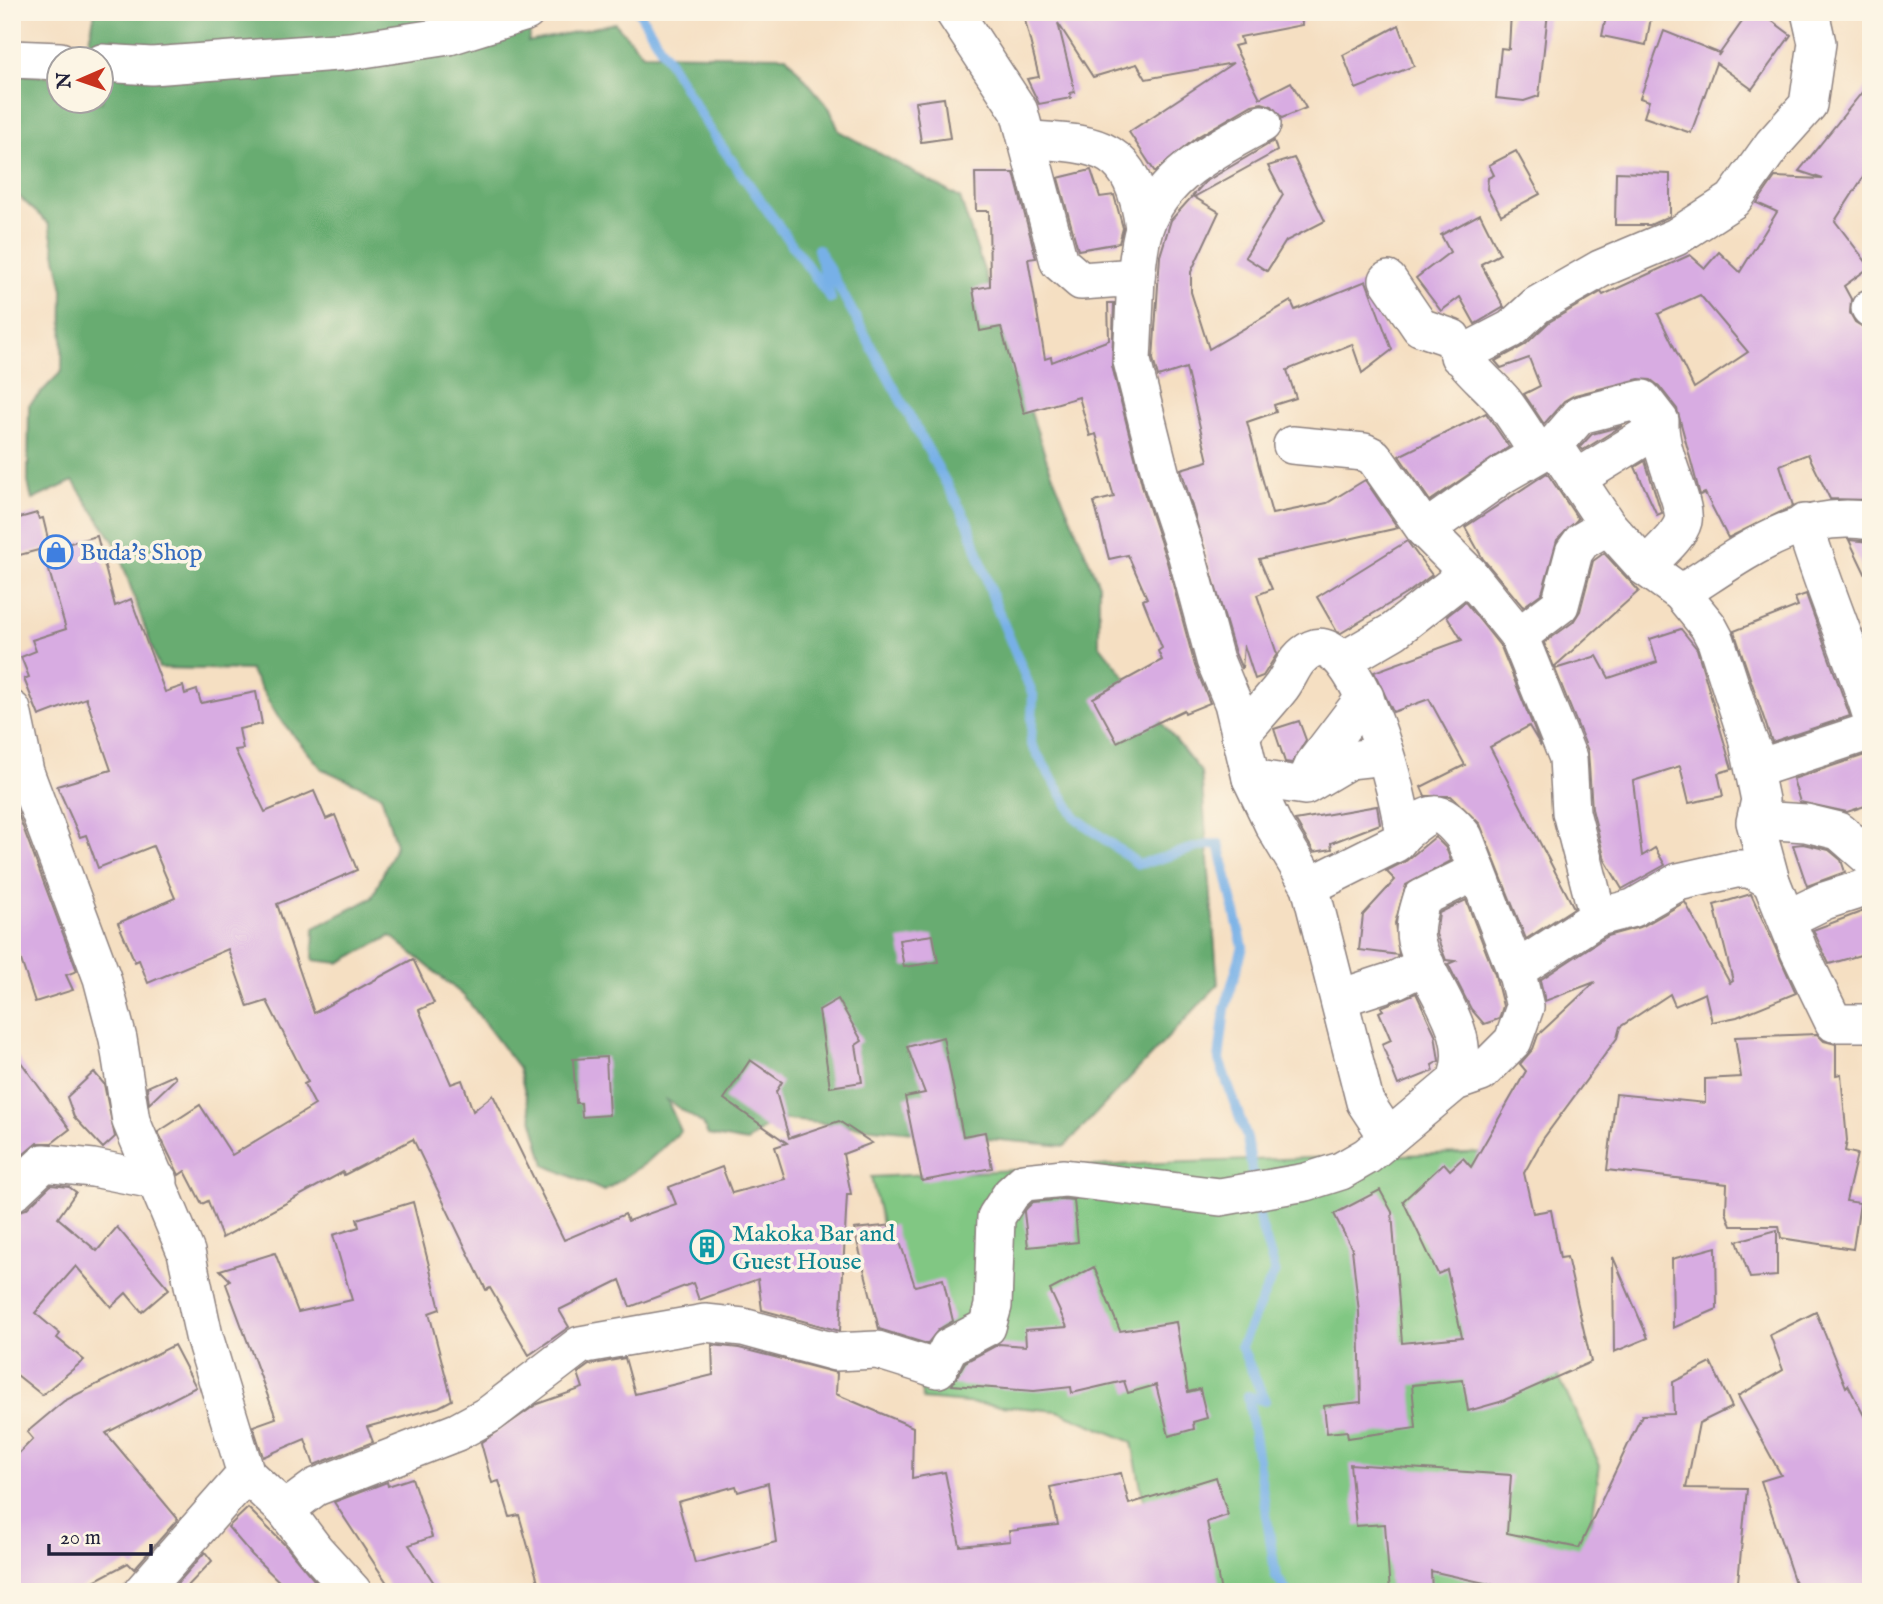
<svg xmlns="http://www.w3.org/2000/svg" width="1883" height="1604" font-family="'IM FELL English',serif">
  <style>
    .green { fill: #81c783; stroke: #52745f; stroke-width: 2 }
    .forest { fill: #68ac71; stroke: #456756; stroke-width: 2 }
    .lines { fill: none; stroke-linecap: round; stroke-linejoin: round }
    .stream { stroke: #77b0e7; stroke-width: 10 }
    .building { fill: #d8ace2; fill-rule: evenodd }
    .street-casing { stroke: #8c807e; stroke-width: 40 }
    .street { stroke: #fff; stroke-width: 37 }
    .labels { text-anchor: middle; stroke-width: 7; stroke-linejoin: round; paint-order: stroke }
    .shop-label { font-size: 24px; fill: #366cbe; stroke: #fcf5e5; text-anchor: start }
    .culture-label { font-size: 24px; fill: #0d838f; stroke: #fcf5e5; text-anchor: start }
  </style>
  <rect width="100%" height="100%" fill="#fcf5e5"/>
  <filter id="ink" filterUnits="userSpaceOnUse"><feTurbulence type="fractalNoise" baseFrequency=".0143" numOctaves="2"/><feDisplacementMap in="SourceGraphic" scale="14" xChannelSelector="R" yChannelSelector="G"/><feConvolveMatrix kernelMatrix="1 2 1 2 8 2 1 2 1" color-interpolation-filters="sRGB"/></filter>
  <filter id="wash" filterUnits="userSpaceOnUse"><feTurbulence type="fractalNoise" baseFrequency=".00686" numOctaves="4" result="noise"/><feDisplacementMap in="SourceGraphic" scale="28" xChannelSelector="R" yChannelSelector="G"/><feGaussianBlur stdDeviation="1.57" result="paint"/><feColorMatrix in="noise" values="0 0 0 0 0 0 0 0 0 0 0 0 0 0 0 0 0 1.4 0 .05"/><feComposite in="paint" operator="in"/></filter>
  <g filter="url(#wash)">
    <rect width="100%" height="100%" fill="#f5dfc2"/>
    <!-- green -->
    <path class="green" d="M1494,1152L1492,1235L1600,1465L1589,1541L1573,1592H1140L1148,1524L1132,1442L1058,1411L923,1399L871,1177L1160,1163Z"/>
    <!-- forest -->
    <path class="forest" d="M95,12H535L528,42L615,23L643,54L786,56L830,109L839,131L960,198L1048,464L1099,585V644L1201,772L1218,985L1065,1146L776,1119L747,1142L708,1135L703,1124L667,1100L681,1131L646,1163L604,1191L545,1165L518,1067L464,996L391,936L339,963L313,960L314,928L372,898L396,845L381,795L322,769L278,717L250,670L159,668L116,545L73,481L32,500L28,482L29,405L62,371L63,290L49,224L12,190V73L59,78L60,102H102V60L85,59Z"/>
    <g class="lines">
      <!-- stream -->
      <path class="stream" d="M639,12L712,133L831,299L818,249L968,523L994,601L1033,695L1031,744L1076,818L1138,864C1165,860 1191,845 1219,844L1243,947L1225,1008L1219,1060L1247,1138L1260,1222L1275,1271L1241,1346L1265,1401L1248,1396L1276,1577L1288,1592"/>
    </g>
    <g id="blocks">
      <!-- building -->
      <g class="building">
        <path d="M1023,12H1301L1302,25L1240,37L1242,44L1234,46L1260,98L1291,82L1306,108L1282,118L1272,106L1262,103L1252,105L1197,137L1155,172L1129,132L1233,63L1146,79L1137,64L1093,77L1058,23L1075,92L1070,93L1071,98L1039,104L1027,79L1039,77Z"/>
        <path d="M1511,12H1548L1539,96L1524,101L1496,98L1501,48L1509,49Z"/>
        <path d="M1607,12H1652L1646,45L1602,36Z"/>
        <path d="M1749,12H1760L1791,35L1752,89L1716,63L1691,133L1644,117L1649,101L1640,98L1664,31L1719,53L1718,56Z"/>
        <path d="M1399,25L1414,66L1356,89L1343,55Z"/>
        <path d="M1871,81V165L1835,221L1870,267L1844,286L1851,299L1850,313L1855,322L1871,332V500L1830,499L1808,454L1780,465L1793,506L1728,538L1705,493L1700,495L1677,409L1659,386L1651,380L1639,379L1575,395L1564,401L1544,424L1524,394L1540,386L1529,358L1501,368L1495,361L1525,345L1549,322L1601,292L1603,295L1690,255L1705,268L1719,252L1740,272L1777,212L1757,203L1775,177L1823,179L1799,171ZM1700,295L1748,352L1694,388L1658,314Z"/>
        <path d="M944,98L950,138L921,142L915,102Z"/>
        <path d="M1274,141L1277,151L1194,197L1219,212L1191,272V292L1209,349L1291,301L1295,310L1366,281L1392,350L1362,373L1352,344L1287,370L1296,398L1274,405L1276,412L1247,422L1272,514L1327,503L1365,480L1398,528L1259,559L1272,589L1257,595L1277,654L1263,676L1255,679L1244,645L1242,669L1235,653L1181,469L1208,461L1186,368L1158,377L1153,359L1160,256L1171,220L1205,182Z"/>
        <path d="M1516,151L1540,194L1501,215L1487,189L1488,178L1494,175L1489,165Z"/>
        <path d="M1294,158L1325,221L1286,241L1267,271L1245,257L1283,195L1268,166Z"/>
        <path d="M1091,170L1100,197L1114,195L1123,228L1119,243L1078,250L1058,178Z"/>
        <path d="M1616,172L1670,174V216L1650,225H1615Z"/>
        <path d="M975,173H1014L1036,258L1028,259L1045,359L1051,357L1052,362L1109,340L1108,303H1114L1112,366L1143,489L1167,562L1195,666L1210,703L1185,713L1184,710L1117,742L1093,698L1162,660L1158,651L1162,648L1143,600L1147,598L1128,555L1109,559L1094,502L1114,497L1096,434L1090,436L1079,397L1024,413L1001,327L980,331L973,289L990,286L989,211H976Z"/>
        <path d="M1480,214L1500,254L1481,264L1504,307L1475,324L1460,297L1441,311L1416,278L1450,252L1441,235Z"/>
        <path d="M1486,413L1509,447L1430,501L1399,456Z"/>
        <path d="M1622,426L1583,450L1580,447L1592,434Z"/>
        <path d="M1645,461L1660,508L1662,513L1657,515L1635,467Z"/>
        <path d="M1547,473L1578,519L1557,540L1542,593L1523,607L1483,559L1465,527Z"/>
        <path d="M37,513L39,519L43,518L50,547L12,557V520Z"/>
        <path d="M97,536L115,606L131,599L165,692L183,686L185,694L197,690L201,703L256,692L262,724L239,729L243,749L235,750L265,812L314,791L326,819L335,815L357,870L277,904L314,1013L413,959L434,1003L419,1010L451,1084L462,1080L473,1111L493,1095L564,1240L625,1214L628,1221L676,1204L669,1187L722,1167L732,1193L785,1179L775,1147L787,1143L724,1099L750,1060L782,1082L776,1092L789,1138L839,1121L872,1143L843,1154L851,1194H847L840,1331L762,1310L758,1279L699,1300L693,1283L630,1307L620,1280L559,1310L569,1327L529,1355L490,1288L486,1290L413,1139L344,1175L343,1172L222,1238L208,1201L202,1204L185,1171L179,1175L158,1132L200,1105L232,1155L315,1105L304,1084L308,1082L267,1001L248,1007L228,949L148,983L139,960L135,962L118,923L175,898L153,846L98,868L86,835L80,837L57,786L111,770L86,698L39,716L24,679L29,677L21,657L36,651L32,640L66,629L43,550Z"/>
        <path d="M1849,540L1871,542V586Z"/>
        <path d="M1407,541L1432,575L1409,592L1341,633L1337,632L1317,597Z"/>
        <path d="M1604,553L1639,591L1554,667L1544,643L1573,622L1580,611L1593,561Z"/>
        <path d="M1806,594L1850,716L1772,742L1734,631L1798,606L1795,598Z"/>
        <path d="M1465,602L1501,647L1541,746L1529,726L1490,747L1574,908L1526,939L1480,824L1451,796H1425L1421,787L1465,765L1429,699L1393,712L1374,672L1462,640L1447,616Z"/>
        <path d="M1681,629L1697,649L1732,769L1718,773L1723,796L1689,803L1680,766L1633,781L1642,856L1655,848L1665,865L1622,889L1605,860L1592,809L1588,751L1555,669L1597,656L1609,678L1657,662L1650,639Z"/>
        <path d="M1299,721L1306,740L1292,763L1285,762L1274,729Z"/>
        <path d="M1871,753V804L1847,812L1800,802L1793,779Z"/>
        <path d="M12,798L77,971L66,975L73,990L35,1002L12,933Z"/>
        <path d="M1377,806L1380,824L1331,843L1332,849L1314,852L1295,820Z"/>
        <path d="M1435,837L1446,848L1451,861L1406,885L1395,923L1399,955L1359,950L1363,915L1395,880L1386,871L1406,861Z"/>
        <path d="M1803,844L1829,850L1841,860L1845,872L1807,886L1793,845Z"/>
        <path d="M1751,894L1796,993L1737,1017L1712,1022L1705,993L1675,1006L1670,994L1620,1027L1617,1038L1543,1139L1524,1173L1533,1213L1551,1210L1560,1258L1567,1257L1591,1362L1500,1402L1468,1411L1463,1380L1412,1385L1416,1428L1348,1438L1347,1431L1327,1433L1324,1406L1361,1402L1359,1312L1352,1249L1334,1214L1380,1190L1392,1212L1402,1343L1462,1337L1447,1270L1438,1274L1403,1201L1444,1163L1450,1170L1463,1158L1471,1167L1526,1071L1520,1064L1533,1049L1538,1035L1595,982L1545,1001L1540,980L1607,936L1643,926L1685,902L1730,983L1733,981L1714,905Z"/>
        <path d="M1466,900L1495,975L1503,1006L1499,1019L1484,1024L1471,1009L1448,964L1455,961L1446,960L1436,934L1439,913Z"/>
        <path d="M1869,909L1871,952L1829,964L1813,930Z"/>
        <path d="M933,935L938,962L904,967L899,940Z"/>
        <path d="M1416,993L1435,1034L1439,1061L1432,1065L1434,1071L1398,1085L1382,1044L1391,1040L1379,1012L1383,1010L1381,1007Z"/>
        <path d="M838,999L862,1041L856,1045L862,1082L830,1087L819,1010Z"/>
        <path d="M1817,1034L1824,1041L1836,1044V1075L1841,1074L1847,1141L1845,1151L1857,1154L1846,1201L1860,1203L1853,1249L1781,1238L1779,1226H1731L1726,1212L1727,1184L1607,1170L1616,1094L1705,1103V1079L1741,1077L1735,1037Z"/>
        <path d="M943,1037L963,1136L985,1132L992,1168L922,1181L905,1097L925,1093L907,1047Z"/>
        <path d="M12,1050L70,1129L52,1143H37L12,1164Z"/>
        <path d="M606,1057L609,1115L582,1117L581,1103H576L573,1059Z"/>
        <path d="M94,1072L104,1084L115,1137L103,1148L74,1117L67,1097Z"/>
        <path d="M174,1075L176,1078L149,1104L147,1087Z"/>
        <path d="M51,1185L69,1187L76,1192L58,1218L97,1251L117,1227L169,1289L142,1312L126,1293L111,1307L76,1266L35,1313L60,1334L57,1338L84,1360L42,1395L12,1371V1213L26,1209Z"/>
        <path d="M1064,1199L1074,1200L1078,1242L1028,1247L1024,1212L1027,1208L1033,1202Z"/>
        <path d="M413,1202L440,1309L429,1313L452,1400L439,1407L367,1427L373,1442L314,1465L305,1439L263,1457L253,1426L276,1418L226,1284L230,1280L220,1270L275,1253L298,1312L352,1300L333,1235L359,1227L357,1219Z"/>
        <path d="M894,1225L915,1286L943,1279L953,1321L939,1329L927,1344L879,1329L854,1229Z"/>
        <path d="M1777,1230V1276L1750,1278L1737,1241Z"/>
        <path d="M1716,1247L1717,1309L1673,1328L1672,1259Z"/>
        <path d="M1613,1257L1648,1338L1614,1352Z"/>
        <path d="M1094,1267L1120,1331L1176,1322L1188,1392L1200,1389L1207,1418L1193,1422L1194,1429L1169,1436L1156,1385L1128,1393L1124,1381L1072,1393L1071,1387L1034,1391L952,1385L965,1362L999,1344L1026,1346L1025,1330L1067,1327L1050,1290Z"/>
        <path d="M1816,1312L1846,1387L1848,1385L1871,1429V1592H1798L1761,1481L1781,1475L1738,1396L1783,1370L1770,1335Z"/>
        <path d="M174,1345L196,1387L106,1433L178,1519L134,1569L128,1563L73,1592H19L12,1576V1460L33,1439L27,1432L64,1401Z"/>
        <path d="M712,1345L739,1348L837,1373L836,1394L913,1427L912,1478L945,1472L960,1546L1010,1541L1009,1531L1058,1525L1050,1487L1121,1473L1129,1504L1216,1477L1228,1515L1207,1522L1221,1592H1011V1588L976,1592H541L519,1515L510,1517L499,1481L492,1483L481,1443L537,1404L583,1388L578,1373L589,1365L625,1358L635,1394L713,1375ZM768,1483L776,1542L695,1563L678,1502L736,1486L738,1492Z"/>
        <path d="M1711,1363L1732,1407L1699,1423L1686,1488L1747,1489L1737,1592H1506L1507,1588L1431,1571L1432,1592H1390L1385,1524L1356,1526L1350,1464L1511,1475L1507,1533L1579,1548L1642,1415L1674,1414L1673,1382Z"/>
        <path d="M412,1478L432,1537L409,1545L440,1592H393L334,1502L387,1482L388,1486Z"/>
        <path d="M248,1508L285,1545L324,1592H290L252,1555L228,1527Z"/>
        <path d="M205,1552L212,1561L182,1592H170Z"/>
      </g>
    </g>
  </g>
  <g filter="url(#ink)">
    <use href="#blocks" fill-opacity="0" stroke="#8c807e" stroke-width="2"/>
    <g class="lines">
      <defs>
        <g id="street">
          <path d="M954,12L1019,111L1059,262L1081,281L1136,277L1132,361L1163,484L1187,556L1215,660L1233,703L1251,778L1274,826L1310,886L1365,1102L1388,1137"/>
          <path d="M12,59L60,61"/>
          <path d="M102,63L152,66L350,51L449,36L526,12"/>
          <path d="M1028,140C1101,143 1133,147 1144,228"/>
          <path d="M1136,277C1138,262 1139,244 1144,229C1161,176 1217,148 1262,124"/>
          <path d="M1388,280L1420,327L1452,338C1461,364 1486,380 1504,402C1516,418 1527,436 1538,453"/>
          <path d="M1870,308L1871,309"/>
          <path d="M1459,356L1511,329L1537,305L1600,269L1676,237L1733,200L1773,144L1808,105L1817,43L1810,12"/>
          <path d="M1292,445L1364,452L1374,457L1425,530L1468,573L1519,636L1568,758L1571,812L1598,917"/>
          <path d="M1554,445L1608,526L1645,567L1681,593L1708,626L1716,641L1747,737L1760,800L1755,822L1771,881L1799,951L1834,1023H1871"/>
          <path d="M1576,479L1646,436L1652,425L1645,403"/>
          <path d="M1804,523C1823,588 1851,650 1871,714"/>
          <path d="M1425,530L1504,474L1554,445L1580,415L1643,399L1660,421C1658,453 1687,503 1683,521C1679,537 1656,555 1645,567"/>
          <path d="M1681,593C1740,556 1797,508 1871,521"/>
          <path d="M1519,636L1560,605L1574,552L1582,541L1608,526"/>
          <path d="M1344,660L1394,631L1468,573"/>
          <path d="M12,710L25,772L102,978L118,1039L131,1121L186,1252L204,1336L246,1474L285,1510L315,1550L353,1592"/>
          <path d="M1240,735C1253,720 1267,705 1279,690C1291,676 1293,658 1312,649C1358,629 1402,803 1403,834L1396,843L1310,886"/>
          <path d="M1747,737L1758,762L1768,765L1871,731"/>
          <path d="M1251,778L1305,786L1349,760L1385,756"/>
          <path d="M1306,782L1314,764L1365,697"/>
          <path d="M1758,820L1806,823L1839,831L1871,859"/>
          <path d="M1787,919L1824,901L1871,886"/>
          <path d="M1515,971L1598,917L1633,908L1678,882L1736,869H1750L1771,881"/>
          <path d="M1340,998L1395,980L1426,965"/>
          <path d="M1455,1082C1477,1031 1428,988 1416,941C1413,927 1418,911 1422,898L1477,871"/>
          <path d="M12,1193L44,1163L93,1168L159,1181"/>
          <path d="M285,1510L316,1487L457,1432L490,1414L580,1345L705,1323L743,1327L835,1352L877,1350L938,1369L949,1347L987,1327L993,1306L996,1217L1011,1194L1024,1182L1064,1178L1220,1197L1306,1182L1341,1171L1367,1156L1455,1082L1481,1073L1513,1041L1525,1007L1517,974L1464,837C1439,806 1432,810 1403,834"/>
          <path d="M142,1592L246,1474"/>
        </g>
      </defs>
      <!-- street casing -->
      <use href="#street" class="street-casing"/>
      <!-- street -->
      <use href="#street" class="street"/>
    </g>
  </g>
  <!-- icons -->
  <defs>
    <symbol id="shop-ring" viewBox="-11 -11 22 22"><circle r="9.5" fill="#fcf5e5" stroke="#3f7fe0" stroke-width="1.5"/><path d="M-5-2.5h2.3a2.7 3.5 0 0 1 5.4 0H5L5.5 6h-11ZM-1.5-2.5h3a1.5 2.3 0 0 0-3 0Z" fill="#3f7fe0"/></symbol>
    <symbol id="building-ring" viewBox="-11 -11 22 22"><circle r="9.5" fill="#fcf5e5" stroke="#0f9aa8" stroke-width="1.5"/><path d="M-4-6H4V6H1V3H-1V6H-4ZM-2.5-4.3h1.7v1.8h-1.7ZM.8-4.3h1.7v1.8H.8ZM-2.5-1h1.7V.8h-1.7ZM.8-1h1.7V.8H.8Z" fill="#0f9aa8"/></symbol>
  </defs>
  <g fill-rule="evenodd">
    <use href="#shop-ring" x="37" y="533" width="38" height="38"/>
    <use href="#building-ring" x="688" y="1228" width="38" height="38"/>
  </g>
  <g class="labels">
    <!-- shop labels -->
    <g class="shop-label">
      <text x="80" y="560">Buda's Shop</text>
    </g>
    <!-- culture labels -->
    <g class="culture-label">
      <text x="732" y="1241">Makoka Bar and<tspan x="732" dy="28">Guest House</tspan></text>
    </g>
  </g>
  <!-- margin -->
  <rect width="1883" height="1604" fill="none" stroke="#fcf5e5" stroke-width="42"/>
  <!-- north arrow -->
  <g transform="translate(80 80) rotate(268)"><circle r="33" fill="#fcf5e5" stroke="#a5a1a1" stroke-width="2"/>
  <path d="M0-5L12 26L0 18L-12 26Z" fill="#c8321e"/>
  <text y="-10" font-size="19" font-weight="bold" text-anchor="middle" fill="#22223b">N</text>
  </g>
  <!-- scale -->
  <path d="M49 1544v10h102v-10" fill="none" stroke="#22223b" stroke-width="3.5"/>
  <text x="60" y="1544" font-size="21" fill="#22223b" stroke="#fcf5e5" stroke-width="5" paint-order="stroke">20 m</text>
</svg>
